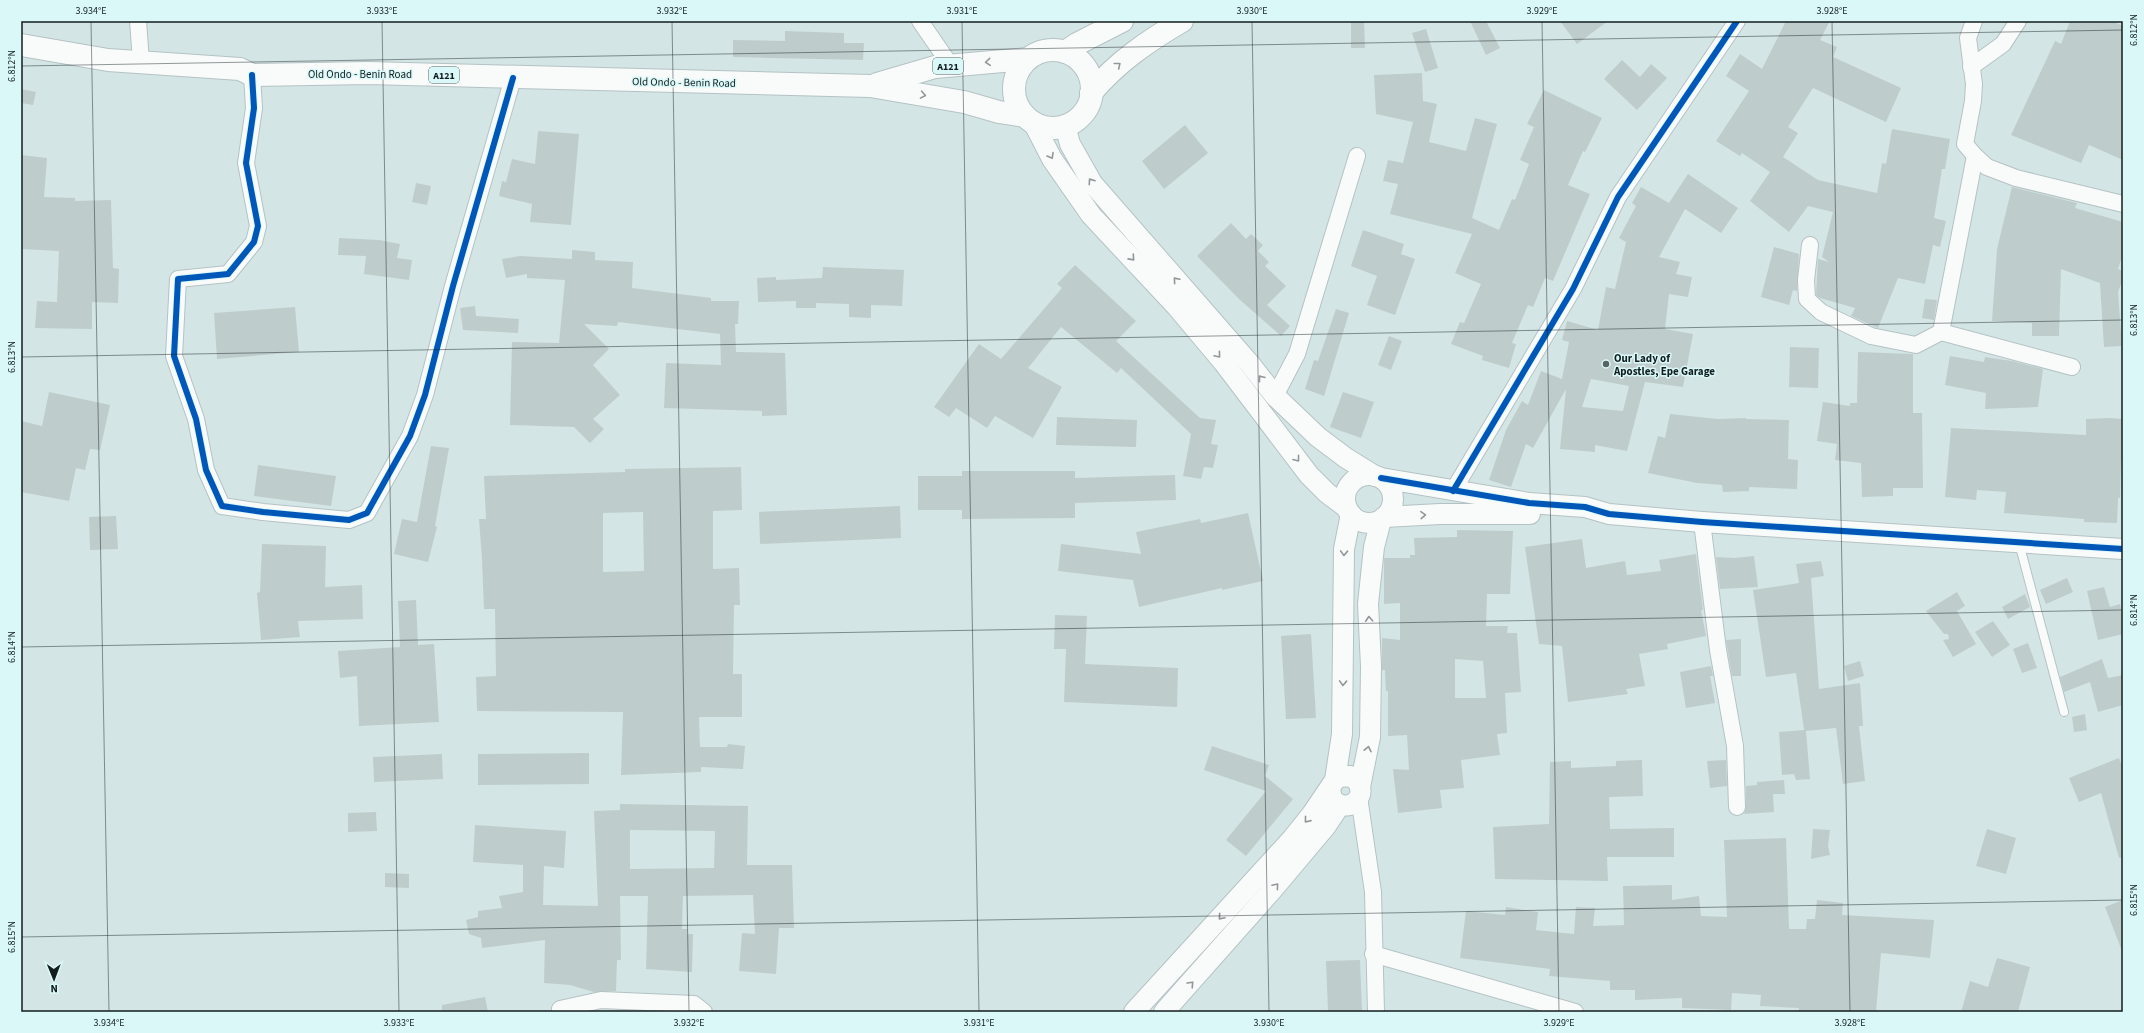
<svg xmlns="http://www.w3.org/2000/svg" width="2144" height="1033" font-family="'Source Sans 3',sans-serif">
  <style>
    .building { fill: #bfcccc; fill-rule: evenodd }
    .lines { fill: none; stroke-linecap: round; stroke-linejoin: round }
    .service-casing { stroke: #b5c2c3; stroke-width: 10 }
    .minor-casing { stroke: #b5c2c3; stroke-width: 18 }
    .tertiary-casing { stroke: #b5c2c3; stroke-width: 22 }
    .primary-casing { stroke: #b5c2c3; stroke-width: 24 }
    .service { stroke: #f9fbfb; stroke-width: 8 }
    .minor { stroke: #f9fbfb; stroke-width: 16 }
    .tertiary { stroke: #f9fbfb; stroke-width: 20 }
    .primary { stroke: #f9fbfb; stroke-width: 22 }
    .cycleway-casing { stroke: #dbf8f9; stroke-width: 8 }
    .cycleway { stroke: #0057b8; stroke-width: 6 }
    .oneway { stroke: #919798 }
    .ticks { fill: none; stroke: #121d1e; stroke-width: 1; stroke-opacity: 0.45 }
    .poi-dot { fill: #566364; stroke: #dbf8f9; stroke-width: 1.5 }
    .labels { text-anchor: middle; stroke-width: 3; stroke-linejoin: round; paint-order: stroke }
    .shield { fill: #dbf8f9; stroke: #4e5f60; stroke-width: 1 }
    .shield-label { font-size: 10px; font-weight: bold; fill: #121d1e }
    .street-label { font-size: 11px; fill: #121d1e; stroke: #dbf8f9 }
    .poi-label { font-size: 11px; font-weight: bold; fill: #121d1e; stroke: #dbf8f9; text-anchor: start }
    .neatline { fill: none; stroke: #121d1e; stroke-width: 1.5 }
    .ticks-label { font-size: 10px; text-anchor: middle; fill: #121d1e }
  </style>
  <rect width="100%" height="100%" fill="#d4e5e5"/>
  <!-- building -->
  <g class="building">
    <path d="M1351,21H1364L1365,48H1351Z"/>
    <path d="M1470,21H1486L1500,48L1486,55Z"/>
    <path d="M1560,21H1608L1577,44Z"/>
    <path d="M1786,21H1830L1820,40L1837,47L1833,57L1901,88L1886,122L1813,88L1788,127L1798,133L1783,157L1818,180L1877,193L1882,163L1886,164L1892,129L1950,139L1945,169H1942L1934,218L1946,221L1940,247L1933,245L1925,284L1898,278L1878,328L1851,316L1855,308L1820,298L1816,295L1818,259L1829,262L1822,257L1833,212L1808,206L1789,232L1750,201L1770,172L1742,153L1740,156L1716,141L1749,91L1726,76L1740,54L1762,69Z"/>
    <path d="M2070,21H2112L2123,26V160L2089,145L2081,163L2011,135L2055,41L2061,44Z"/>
    <path d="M1426,29L1438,68L1425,72L1412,33Z"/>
    <path d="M785,31L844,33V43H864L863,60L733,57V40L785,41Z"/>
    <path d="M1622,60L1640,77L1651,64L1667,78L1637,110L1604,79Z"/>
    <path d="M1422,73L1423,101L1437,104L1429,142L1466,151L1475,118L1497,124L1472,218L1499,230L1512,199L1515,200L1529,164L1520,160L1534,127L1527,124L1544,90L1602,118L1585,152L1583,151L1568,185L1590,194L1553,281L1545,278L1533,307L1528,305L1512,343L1516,344L1509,368L1482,360L1483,356L1451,344L1460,322L1464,323L1481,284L1455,273L1472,234L1390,214L1398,184L1383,181L1388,160L1403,163L1413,122L1376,114L1374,75Z"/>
    <path d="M21,89L36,92L33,105L21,103Z"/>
    <path d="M1185,125L1208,153L1164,189L1142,161Z"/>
    <path d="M538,131L579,134L571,225L530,222L532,204L499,196L502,181L506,182L512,159L535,164Z"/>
    <path d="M21,155L47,158L44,197L75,198V201L111,200L113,268L119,269L118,303L92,302V329L35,328L37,301L57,302L59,251L21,249Z"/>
    <path d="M1688,174L1738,208L1721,233L1685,209L1659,257L1680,262L1676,274L1692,277L1688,297L1669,294L1665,329L1693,334L1683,387L1645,382L1627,451L1595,445V452L1560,449L1566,389L1533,448L1526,444L1511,487L1489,480L1506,430L1522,401L1528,405L1541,371L1562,379L1569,342L1562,340L1567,321L1598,330L1606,287L1615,289L1626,242L1619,238L1636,206L1632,203L1641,187L1669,203ZM1591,379L1629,386L1623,411L1582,407Z"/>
    <path d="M416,183L431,186L427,205L412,202Z"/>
    <path d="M2012,187L2077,203L2075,208L2123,222V254L2118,269L2123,271V279L2118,292L2122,346L2104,347L2100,283L2061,269L2059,336H2032V323L1992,321L1997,249Z"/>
    <path d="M1231,223L1246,239L1251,234L1263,245L1258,251L1269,262L1265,266L1286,286L1267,305L1290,326L1281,336L1239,299L1197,256Z"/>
    <path d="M1363,230L1404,244L1401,254L1415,259L1395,315L1367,305L1377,276L1351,266Z"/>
    <path d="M339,238L379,240L400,244L397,258L412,260L409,280L364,274L366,256L338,255Z"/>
    <path d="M1774,247L1799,254L1797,291L1793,290L1789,305L1761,297Z"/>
    <path d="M572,250L595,252V260L633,262L632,288L711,298V301H739L738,324H735L736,352L785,353L787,415L762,416V411L664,408L666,363L721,365L720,334L618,322L617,326L584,324L609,349L593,365L620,395L593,419L604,429L590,443L574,427L510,425L512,342L559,343L565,280L527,278V274L506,278L502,259L520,256L572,259Z"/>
    <path d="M1075,265L1136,321L1116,341L1200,418L1216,420L1211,444L1218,445L1213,468L1204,467L1201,479L1183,476L1191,434L1121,368L1117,373L1061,327L1028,368L1062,387L1033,438L995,416L987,428L956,408L949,417L934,407L979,344L1001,359L1062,288L1057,284Z"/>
    <path d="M823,267L904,270L902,306L871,305V318L849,317V304L816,303V308H796V301L758,302L757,278L776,277V280L822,278Z"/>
    <path d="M1925,299L1937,300L1934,320L1922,318Z"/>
    <path d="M475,306L476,316L519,319L518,333L463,330L460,308Z"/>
    <path d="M295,307L299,352L217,359L214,313Z"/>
    <path d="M1336,309L1349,313L1324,396L1305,389L1314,360L1318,361Z"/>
    <path d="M1389,336L1402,341L1391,370L1378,365Z"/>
    <path d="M1790,347L1819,348L1818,388L1789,387Z"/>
    <path d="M1858,352L1913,354V413H1922L1923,488H1893V496L1862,497L1861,463L1835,460L1837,444L1817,441L1823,402L1850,406V403H1857Z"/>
    <path d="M1950,356L1984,362L1985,357L2012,361L2043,369L2038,407L1985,409L1986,393L1945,385Z"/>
    <path d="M49,392L110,405L100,450L90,449L85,470L76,468L69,501L21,492V421L42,426Z"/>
    <path d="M1343,392L1374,402L1361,438L1330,427Z"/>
    <path d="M1670,414L1718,419L1746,418V419L1789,420L1788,459L1798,460L1797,489L1749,487V491L1723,492L1722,485L1697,483L1648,473L1658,436L1665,438Z"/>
    <path d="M1057,417L1137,420L1136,447L1056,445Z"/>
    <path d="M2109,418L2123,419V461H2121L2120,498H2118L2117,523L2084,522V519L2004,513L2006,492L1977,490L1976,500L1945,497L1951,428L2086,435V419Z"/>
    <path d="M431,446L449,448L435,526L437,527L428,562L394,554L402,519L417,522Z"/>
    <path d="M258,465L336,476L331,506L254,496Z"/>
    <path d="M741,467L742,510L713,511V569L739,568L740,605H734L733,674H742V717H699L700,747H727L728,744L745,746L743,769L701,767V772L621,775L623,712L477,711L476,677L496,676L495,609H484L482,559L479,519H486L484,476L625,472V469ZM643,512L644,571L603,572V513Z"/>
    <path d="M962,471H1075V478L1175,475L1176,500L1075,503V518L962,519V510H918V476H962Z"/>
    <path d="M900,506L901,538L760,544L759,512Z"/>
    <path d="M1248,513L1263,581L1222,590V588L1139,607L1133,580L1058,571L1061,544L1141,554L1136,532L1200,519L1201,523Z"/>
    <path d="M116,516L118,549L90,550L89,517Z"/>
    <path d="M1457,530L1513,531L1510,594H1487L1486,626H1508L1507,633H1517L1521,692L1505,693L1507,733L1497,734L1500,755L1461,760L1464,788L1440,790L1442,808L1398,813L1393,769L1409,770L1407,735L1388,736V691H1386L1385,670H1382V638L1400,640V603L1384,604V558H1410V555H1415L1414,538L1457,537ZM1455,659L1483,661L1486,698H1455Z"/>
    <path d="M1582,539L1586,568L1625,561L1627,575L1661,571L1659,560L1696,554L1703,610H1701L1706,636L1667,644L1668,649L1639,654L1645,686L1626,689L1628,694L1568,702L1562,646L1539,644L1525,547Z"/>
    <path d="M262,544L326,546L325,587L362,585L363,619L298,621L300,637L261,640L257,593L260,592Z"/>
    <path d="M1754,556L1758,587L1720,589L1716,557L1734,558Z"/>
    <path d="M1821,561L1824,576L1811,578L1819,689L1860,683L1863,726H1859L1865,781L1843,784L1836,728L1806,731L1810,779L1796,780L1794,774L1782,775L1779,732L1804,730L1796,673L1766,677L1753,590L1799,583L1796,564Z"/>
    <path d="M2067,578L2073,592L2046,604L2040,590Z"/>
    <path d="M2104,587L2110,607L2120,604L2123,620V634L2098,640L2087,591Z"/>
    <path d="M1957,592L1965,606L1957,611L1976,644L1953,657L1943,640L1949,639L1948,634H1944L1926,611Z"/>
    <path d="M2025,594L2030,607L2008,619L2002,607Z"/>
    <path d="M416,600L418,645L434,644L439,722L359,726L357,676L340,678L338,651L400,647L398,601Z"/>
    <path d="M1055,615L1087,616L1085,664L1178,668L1177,707L1064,702L1066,649H1054Z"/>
    <path d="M1993,621L2010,645L1992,657L1975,632Z"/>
    <path d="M1311,634L1316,718L1286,719L1281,636Z"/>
    <path d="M1741,639V676H1732L1726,640Z"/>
    <path d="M2028,643L2037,668L2022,673L2013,649Z"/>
    <path d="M2102,659L2108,678L2123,675V705L2098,712L2090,682L2064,692L2060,677Z"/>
    <path d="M1860,661L1864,676L1848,681L1844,666Z"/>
    <path d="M1711,666L1713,676H1710L1715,703L1686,708L1680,672Z"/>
    <path d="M2085,714L2087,730L2074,732L2072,717Z"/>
    <path d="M1212,746L1269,765L1265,776L1293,799L1246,856L1226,840L1266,791L1204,770Z"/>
    <path d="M589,753V784L478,785V754Z"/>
    <path d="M442,754L443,779L374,782L373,757Z"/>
    <path d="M2119,758L2123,767V857L2119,858L2101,793L2079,802L2069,778Z"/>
    <path d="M1642,760L1643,796L1609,797L1610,829L1674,828V857H1607L1608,881L1495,879L1493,827L1549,824L1550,762L1571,761V768L1616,766V761Z"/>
    <path d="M1726,760L1727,786L1710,788L1707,761Z"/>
    <path d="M1784,780L1785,794H1773L1774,812L1744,814L1746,807V786L1757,785V782Z"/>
    <path d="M620,804L748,806L747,865H792L794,928H779L776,974L739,971L742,933L755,934L753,895L683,896L682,929H688L687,934H693L692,972L646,969L648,896H620L621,960H617L616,991L594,992L570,985L544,983L545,940L482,948L481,938L469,934L466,920L478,917V911L502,908L499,896L523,892V865L473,862L475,825L566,831L564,868L544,866L543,905L598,906L594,811L620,810ZM630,830L715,831L714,868L630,869Z"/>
    <path d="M376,812L377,831L348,832V813Z"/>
    <path d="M1813,829L1830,830L1828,846L1830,855L1811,859Z"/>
    <path d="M1987,829L2016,838L2006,874L1976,866Z"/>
    <path d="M1786,838L1789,929H1806L1807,919H1815L1817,900L1843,903L1842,915L1934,920L1930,958L1881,953L1876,1012H1798L1799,1008L1760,1006L1761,995L1732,993L1731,1010L1682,1008V998L1635,1000V990H1610V981L1549,976L1550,969L1460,958L1466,911L1505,915L1506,907L1538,912L1536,930L1574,934L1576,907L1595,908L1593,926L1624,925L1623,886L1672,885V900L1699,896L1701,916L1727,917L1724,840Z"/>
    <path d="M385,873L409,874V888L385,887Z"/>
    <path d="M2123,900V951H2122L2105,907Z"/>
    <path d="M1997,958L2030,967L2018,1012H1961L1970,981L1988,987Z"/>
    <path d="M1360,960L1362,1012H1328L1326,961Z"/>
    <path d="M485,997L488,1012H442V1005Z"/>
  </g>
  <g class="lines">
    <defs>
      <path id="service" d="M2019,543L2064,712"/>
      <g id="minor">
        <path d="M138,21L141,61"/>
        <path d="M920,21L951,66"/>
        <path d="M1974,21L1968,38L1974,84L1973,101L1965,144L1975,156L1987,167L2016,178L2123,204"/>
        <path d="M1971,67L2003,44L2018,21"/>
        <path d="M252,75L254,108L246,163L258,226L254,242L228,274L178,279L174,356L196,419L206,470L222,506L263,512L349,520L367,513L410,436L425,395L453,286L513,78"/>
        <path d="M1810,245L1806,280L1807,299L1821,312L1871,336L1916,345L1941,332L1975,156"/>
        <path d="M1941,332L2072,367"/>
        <path d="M1275,396L1297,354L1357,156"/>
        <path d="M1453,491L1573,289L1618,197L1737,21"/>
        <path d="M1702,522L1718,650L1735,746L1737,807"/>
        <path d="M1359,797L1373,892L1376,1012"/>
        <path d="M1373,954L1575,1012"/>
        <path d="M560,1009L601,1000L694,1004L704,1012"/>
      </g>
      <g id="tertiary">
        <path d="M1033,122L1052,159L1091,215L1177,307L1224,363L1309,475L1327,493L1347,508"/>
        <path d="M1065,125L1070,144L1092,183L1250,364L1275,396L1318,437L1346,458L1375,476"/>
        <circle cx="1369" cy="499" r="24"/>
        <path d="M1381,478L1529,503L1585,507L1609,514L1702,522L2123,549"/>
        <path d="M1384,517L1440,514H1530"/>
        <path d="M1335,780L1342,734L1344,549L1351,514"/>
        <path d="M1360,787L1370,737L1371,666L1368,604L1374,547L1381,520"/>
        <path d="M1134,1012L1292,839L1312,814L1335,780L1340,777L1350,776C1374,788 1352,819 1332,799L1330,789"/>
        <path d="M1164,1012L1273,889L1326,826L1340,805"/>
      </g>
      <g id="primary">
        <path d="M21,45L108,60L240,69L252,75L368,73L870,86L964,102L999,112L1025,116"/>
        <circle cx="1053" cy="89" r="39"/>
        <path d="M1065,52L1077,44L1122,21"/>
        <path d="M877,84L935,67L1027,59"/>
        <path d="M1091,93C1117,62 1148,41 1182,21"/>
      </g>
    </defs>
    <!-- service casing -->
    <use href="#service" class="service-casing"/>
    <!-- minor casing -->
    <use href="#minor" class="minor-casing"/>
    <!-- tertiary casing -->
    <use href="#tertiary" class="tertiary-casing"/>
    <!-- primary casing -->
    <use href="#primary" class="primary-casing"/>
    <!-- service -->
    <use href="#service" class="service"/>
    <!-- minor -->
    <use href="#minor" class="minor"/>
    <!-- tertiary -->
    <use href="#tertiary" class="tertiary"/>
    <!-- primary -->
    <use href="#primary" class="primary"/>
    <defs>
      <g id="cycleway">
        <path d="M252,75L254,108L246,163L258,226L254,242L228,274L178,279L174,356L196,419L206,470L222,506L263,512L349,520L367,513L410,436L425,395L453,286L513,78"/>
        <path d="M1381,478L1529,503L1585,507L1609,514L1702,522L2123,549"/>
        <path d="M1453,491L1573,289L1618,197L1737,21"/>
      </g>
    </defs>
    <!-- cycleway casing -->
    <use href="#cycleway" class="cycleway-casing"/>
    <!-- cycleway -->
    <use href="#cycleway" class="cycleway"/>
  </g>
  <!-- one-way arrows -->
  <defs><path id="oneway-chevron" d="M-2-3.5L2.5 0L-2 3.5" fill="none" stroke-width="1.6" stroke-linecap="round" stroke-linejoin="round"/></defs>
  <g class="oneway">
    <use href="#oneway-chevron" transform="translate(988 62) rotate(175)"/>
    <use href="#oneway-chevron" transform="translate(1118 65) rotate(-39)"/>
    <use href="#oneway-chevron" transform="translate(923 95) rotate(10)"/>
    <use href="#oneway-chevron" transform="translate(1051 156) rotate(60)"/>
    <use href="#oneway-chevron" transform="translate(1091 181) rotate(-124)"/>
    <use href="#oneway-chevron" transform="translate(1132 258) rotate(48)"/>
    <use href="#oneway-chevron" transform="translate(1176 280) rotate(-131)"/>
    <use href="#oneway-chevron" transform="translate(1218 355) rotate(50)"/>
    <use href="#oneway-chevron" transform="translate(1261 378) rotate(-128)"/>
    <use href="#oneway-chevron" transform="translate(1297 459) rotate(52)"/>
    <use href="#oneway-chevron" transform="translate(1423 515) rotate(-3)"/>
    <use href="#oneway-chevron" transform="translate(1344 553) rotate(92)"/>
    <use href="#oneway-chevron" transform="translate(1369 619) rotate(-93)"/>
    <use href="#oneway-chevron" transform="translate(1343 683) rotate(92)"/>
    <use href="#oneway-chevron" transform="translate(1368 749) rotate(-78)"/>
    <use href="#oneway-chevron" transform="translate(1307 820) rotate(129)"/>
    <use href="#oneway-chevron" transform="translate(1276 886) rotate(-50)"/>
    <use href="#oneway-chevron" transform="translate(1221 917) rotate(131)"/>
    <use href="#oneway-chevron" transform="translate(1191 984) rotate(-47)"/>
  </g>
  <!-- ticks -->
  <path class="ticks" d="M91,21L109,1012M382,21L399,1012M672,21L689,1012M962,21L979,1012M1252,21L1269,1012M1542,21L1559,1012M1832,21L1850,1012M2122,21L2123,52M21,66L2123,30M21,357L2123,320M21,647L2123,610M21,937L2123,900"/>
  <!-- markers -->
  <circle class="poi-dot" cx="1606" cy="364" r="4"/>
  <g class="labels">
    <!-- shield labels -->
    <g class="shield">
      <rect x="933" y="58" width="30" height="16" rx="3"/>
      <rect x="429" y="67" width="30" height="16" rx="3"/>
    </g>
    <g class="shield-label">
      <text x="948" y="70">A121</text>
      <text x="444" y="79">A121</text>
    </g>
    <!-- street labels -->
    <g class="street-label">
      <text x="360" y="78">Old Ondo - Benin Road</text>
      <text transform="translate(684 82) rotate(1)" y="4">Old Ondo - Benin Road</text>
    </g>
    <!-- poi labels -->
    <g class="poi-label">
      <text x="1614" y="362">Our Lady of<tspan x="1614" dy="13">Apostles, Epe Garage</tspan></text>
    </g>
  </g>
  <!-- border -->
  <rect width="2144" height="1033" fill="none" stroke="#dbf8f9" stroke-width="44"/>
  <!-- north arrow -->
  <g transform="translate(54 979) rotate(179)" stroke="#dbf8f9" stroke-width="3" paint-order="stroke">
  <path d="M0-3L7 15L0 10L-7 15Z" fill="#121d1e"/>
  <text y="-6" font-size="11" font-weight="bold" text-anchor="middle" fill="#121d1e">N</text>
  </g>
  <rect x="22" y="22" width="2100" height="989" class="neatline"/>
  <g class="ticks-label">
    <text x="91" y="14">3.934°E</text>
    <text x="382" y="14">3.933°E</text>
    <text x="672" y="14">3.932°E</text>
    <text x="962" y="14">3.931°E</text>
    <text x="1252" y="14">3.930°E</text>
    <text x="1542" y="14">3.929°E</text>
    <text x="1832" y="14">3.928°E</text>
    <text transform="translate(2133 30) rotate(-90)" y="4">6.812°N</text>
    <text transform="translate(11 66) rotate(-90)" y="4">6.812°N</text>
    <text transform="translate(2133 320) rotate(-90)" y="4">6.813°N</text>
    <text transform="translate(11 357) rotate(-90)" y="4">6.813°N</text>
    <text transform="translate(2133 610) rotate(-90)" y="4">6.814°N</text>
    <text transform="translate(11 647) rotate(-90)" y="4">6.814°N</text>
    <text transform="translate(2133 900) rotate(-90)" y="4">6.815°N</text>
    <text transform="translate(11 937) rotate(-90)" y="4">6.815°N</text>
    <text x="109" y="1026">3.934°E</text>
    <text x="399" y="1026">3.933°E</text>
    <text x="689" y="1026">3.932°E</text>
    <text x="979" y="1026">3.931°E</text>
    <text x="1269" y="1026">3.930°E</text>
    <text x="1559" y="1026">3.929°E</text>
    <text x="1850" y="1026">3.928°E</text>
  </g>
</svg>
